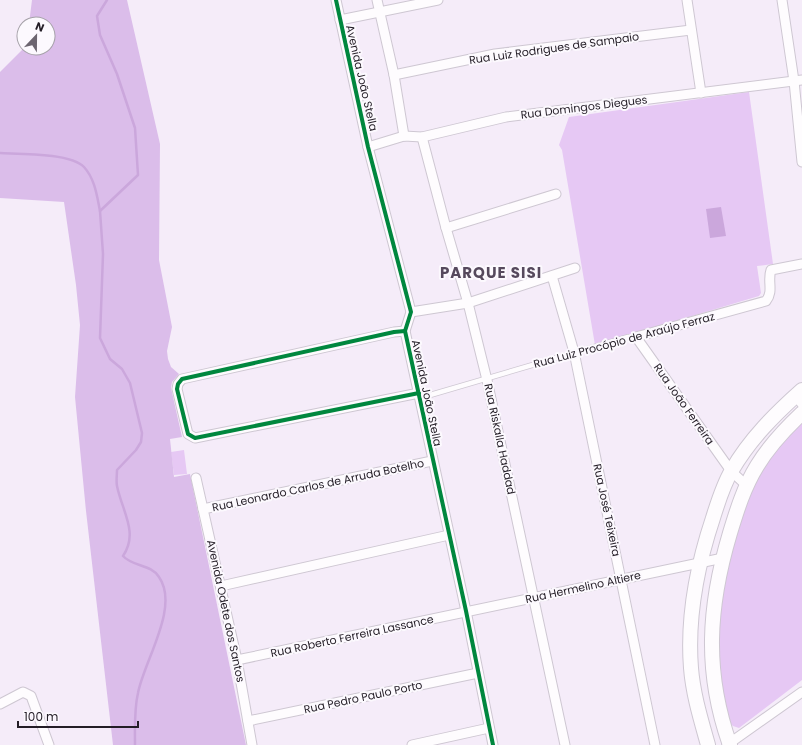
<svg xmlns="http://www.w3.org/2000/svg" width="802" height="745" font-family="Poppins,sans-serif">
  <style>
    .green { fill: #e6c8f4 }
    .forest { fill: #dbbdea }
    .water { fill: #cba7dc }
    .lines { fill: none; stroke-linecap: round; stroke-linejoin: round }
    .stream { stroke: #cba7dc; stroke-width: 2.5 }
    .service-casing { stroke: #cec7d2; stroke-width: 6 }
    .minor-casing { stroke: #cec7d2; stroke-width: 11 }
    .primary-casing { stroke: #cec7d2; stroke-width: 16 }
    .service { stroke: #fefcfe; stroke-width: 4.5 }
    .minor { stroke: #fefcfe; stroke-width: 9 }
    .primary { stroke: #fefcfe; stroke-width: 14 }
    .cycleway-casing { stroke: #fcf9fe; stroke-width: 6 }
    .cycleway { stroke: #00873e; stroke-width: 4 }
    .labels { text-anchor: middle; stroke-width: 4; stroke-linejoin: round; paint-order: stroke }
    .street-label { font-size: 11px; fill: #231d26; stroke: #fcf9fe }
    .district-label { font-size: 15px; font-weight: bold; letter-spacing: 1px; fill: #56495d; stroke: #fcf9fe }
  </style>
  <rect width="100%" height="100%" fill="#f5ecf9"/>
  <!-- green -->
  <g class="green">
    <path d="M749,92L773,264L757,266L761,293L759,296L595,345L562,150L559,145L569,117Z"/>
    <path d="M802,423V680L739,728L733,726L728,721C722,688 716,655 716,622C717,611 720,599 722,589C733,534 754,457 802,423Z"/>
    <path d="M184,450L187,474L174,475L171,452Z"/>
  </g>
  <!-- forest -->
  <path class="forest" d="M32,0H127L160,144L159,260L172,327L167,351L168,359L171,367L179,374L172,382L171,388L182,437L170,439L174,477L190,474L246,745H113L86,511L75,397L80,325L76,285L64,202L0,198V72L22,50L24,43V48H48V24H29Z"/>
  <!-- water -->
  <path class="water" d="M721,207L726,236L710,238L706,209Z"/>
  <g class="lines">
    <!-- stream -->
    <g class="stream">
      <path d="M107,0L97,16L100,35L117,74L135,128L138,175L100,211L103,254L100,338L110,359L122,369L130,383L142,433L141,442L136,450L117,470C117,475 116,481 117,486C122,511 139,533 123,556C133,567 151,564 159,577C180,607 144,661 138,693C134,710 135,728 135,745"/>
      <path d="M0,153C20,154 71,153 84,167C95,179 97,196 100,211"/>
    </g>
    <defs>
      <path id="service" d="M420,398L628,337H636"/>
      <g id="minor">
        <path d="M336,0L368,147L411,312L405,331L466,611L493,745"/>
        <path d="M377,0L394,75L404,136"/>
        <path d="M687,0L701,93"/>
        <path d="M782,0L794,81L802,162"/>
        <path d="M340,20L438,0"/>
        <path d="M394,75L495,54L691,30"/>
        <path d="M422,137L446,228L468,303L487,380L565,745"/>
        <path d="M368,147L404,136L422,137L506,117L802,80"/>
        <path d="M446,228L556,194"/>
        <path d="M552,276L574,352L655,745"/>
        <path d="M411,312L468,303L575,268"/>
        <path d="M405,331L394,332L182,379L178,384L177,389L188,434L195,438L419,393"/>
        <path d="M796,396L802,404"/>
        <path d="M196,478L237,660L252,745"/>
        <path d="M746,485L731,471L636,337L766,301C774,291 767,281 771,270L802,264"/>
        <path d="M203,509L432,461"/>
        <path d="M221,586L449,535"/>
        <path d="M237,660L723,558"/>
        <path d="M0,704L23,692L31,696L49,745"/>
        <path d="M248,721L478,673"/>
        <path d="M412,745L489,728"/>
        <path d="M727,745L802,692"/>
      </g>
      <g id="primary">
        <path d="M708,745C701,720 693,694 691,668C687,617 697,566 713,518C718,502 723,485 732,470C750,439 775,414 802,390"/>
        <path d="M730,745C704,672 708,607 730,533C737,510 744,487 757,466C769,446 785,429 802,413"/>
      </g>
    </defs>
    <!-- service casing -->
    <use href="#service" class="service-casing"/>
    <!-- minor casing -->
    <use href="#minor" class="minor-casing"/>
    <!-- primary casing -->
    <use href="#primary" class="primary-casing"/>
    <!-- service -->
    <use href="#service" class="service"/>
    <!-- minor -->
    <use href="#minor" class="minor"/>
    <!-- primary -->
    <use href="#primary" class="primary"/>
    <defs>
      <g id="cycleway">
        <path d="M336,0L368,147L411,312L405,331L466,611L493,745"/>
        <path d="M405,331L394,332L182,379L178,384L177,389L188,434L195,438L419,393"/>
      </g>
    </defs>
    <!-- cycleway casing -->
    <use href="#cycleway" class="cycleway-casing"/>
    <!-- cycleway -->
    <use href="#cycleway" class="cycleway"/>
  </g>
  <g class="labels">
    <!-- street labels -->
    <g class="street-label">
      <text transform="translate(554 48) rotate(-8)" y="4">Rua Luiz Rodrigues de Sampaio</text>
      <text transform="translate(362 78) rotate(77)" y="4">Avenida João Stella</text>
      <text transform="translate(584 107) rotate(-7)" y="4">Rua Domingos Diegues</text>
      <text transform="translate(624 340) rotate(-15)" y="4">Rua Luiz Procópio de Araújo Ferraz</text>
      <text transform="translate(427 393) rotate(78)" y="4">Avenida João Stella</text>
      <text transform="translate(684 404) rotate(55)" y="4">Rua João Ferreira</text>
      <text transform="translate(500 439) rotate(78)" y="4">Rua Riskalla Haddad</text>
      <text transform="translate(318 485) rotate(-12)" y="4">Rua Leonardo Carlos de Arruda Botelho</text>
      <text transform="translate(607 510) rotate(78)" y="4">Rua José Teixeira</text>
      <text transform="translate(583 587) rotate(-12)" y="4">Rua Hermelino Altiere</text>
      <text transform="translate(226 611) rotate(78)" y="4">Avenida Odete dos Santos</text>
      <text transform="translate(352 636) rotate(-12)" y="4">Rua Roberto Ferreira Lassance</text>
      <text transform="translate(363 697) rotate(-12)" y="4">Rua Pedro Paulo Porto</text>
    </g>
    <!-- district labels -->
    <g class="district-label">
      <text x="491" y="278">PARQUE SISI</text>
    </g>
  </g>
  <!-- north arrow -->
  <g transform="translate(36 36) rotate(22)"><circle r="19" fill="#fcf9fe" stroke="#a5a1a8"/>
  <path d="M0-3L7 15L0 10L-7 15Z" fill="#6c6570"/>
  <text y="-6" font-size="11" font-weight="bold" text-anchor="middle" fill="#231d26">N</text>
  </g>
  <!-- scale -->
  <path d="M18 721v6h120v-6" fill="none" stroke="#231d26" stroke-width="2"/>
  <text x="24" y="721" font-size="12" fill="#231d26" stroke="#fcf9fe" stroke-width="3" paint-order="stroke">100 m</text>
</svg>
